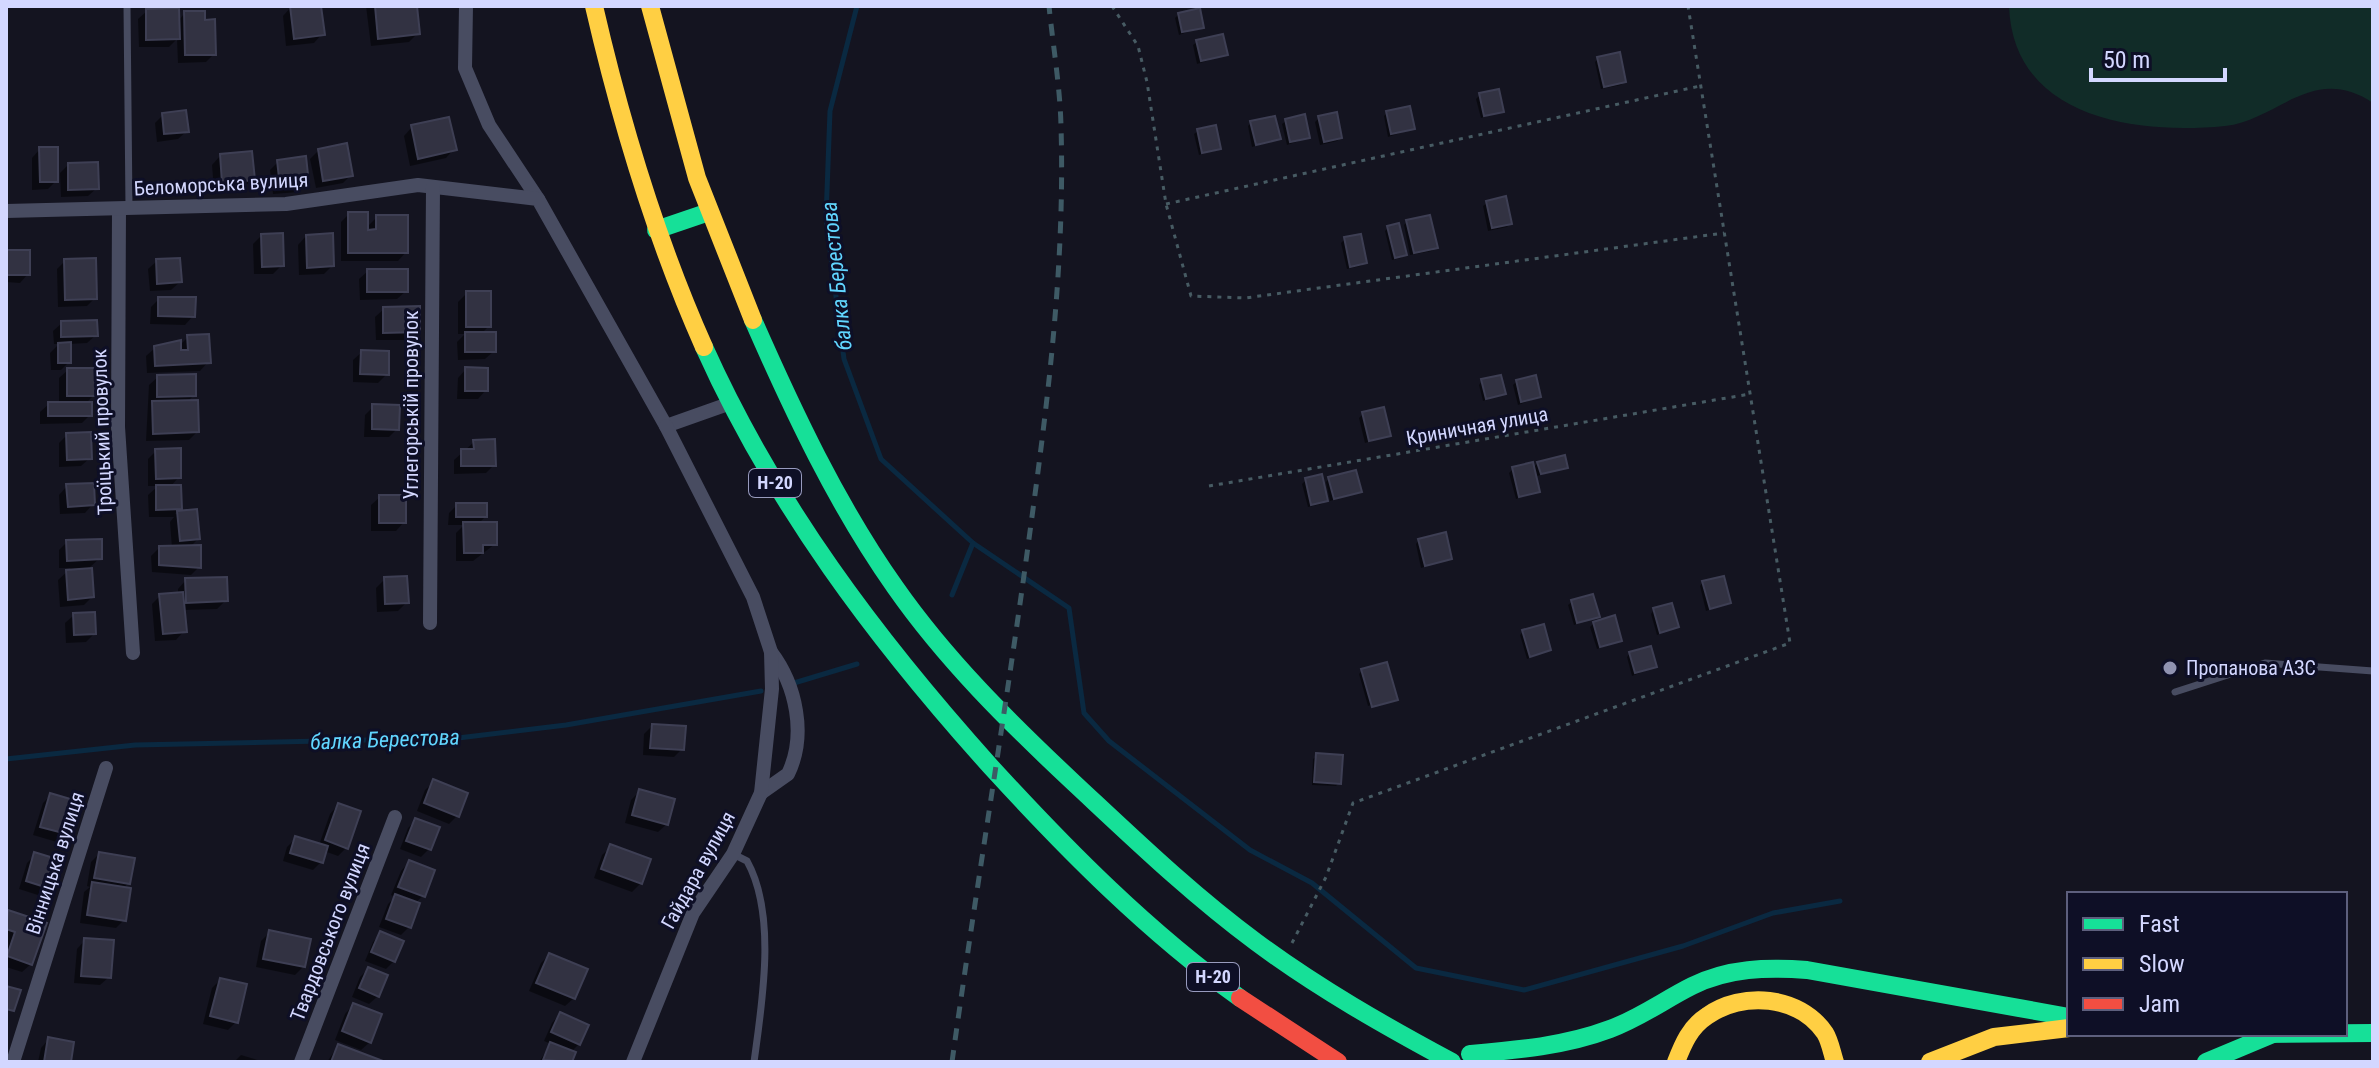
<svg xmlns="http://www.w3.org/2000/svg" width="2379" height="1068" font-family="'Roboto Condensed',sans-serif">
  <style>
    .green { fill: #112c28 }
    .shadow { fill: #0007 }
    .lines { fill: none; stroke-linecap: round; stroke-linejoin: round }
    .stream { stroke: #0a2941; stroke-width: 5 }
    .building { fill: #323242; stroke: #3e3f54; stroke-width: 2 }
    .path { stroke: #475b63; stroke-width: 3; stroke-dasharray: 4 6; stroke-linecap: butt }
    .lane { stroke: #484c61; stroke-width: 7 }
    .street { stroke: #484c61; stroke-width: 14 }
    .fast { stroke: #16e098; stroke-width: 18 }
    .slow { stroke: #ffcf43; stroke-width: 18 }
    .jam { stroke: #f24e42; stroke-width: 18 }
    .rail { stroke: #3e5a65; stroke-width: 5; stroke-dasharray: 12 10; stroke-linecap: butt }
    .poi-dot { fill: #9093b1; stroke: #0e0f26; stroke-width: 3 }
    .labels { text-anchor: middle; stroke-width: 6; stroke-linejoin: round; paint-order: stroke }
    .shield { fill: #0e0f26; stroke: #989bbe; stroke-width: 2 }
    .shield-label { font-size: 18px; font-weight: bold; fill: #d3d7ff }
    .street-label { font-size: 20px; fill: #d3d7ff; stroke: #0e0f26 }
    .poi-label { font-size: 20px; fill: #d3d7ff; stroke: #0e0f26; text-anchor: start }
    .water-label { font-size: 22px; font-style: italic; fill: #61d6ff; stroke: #0e0f26 }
  </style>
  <rect width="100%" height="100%" fill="#141420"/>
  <!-- green -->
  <path class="green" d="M2009,6H2373V103C2313,63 2278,120 2225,126C2137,135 2013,119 2009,6Z"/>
  <!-- shadow -->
  <g class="shadow">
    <path d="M319,6L322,34L314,43L286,46L283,16L291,7Z"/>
    <path d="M366,6H415L418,33L409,42L371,46Z"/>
    <path d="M147,11L178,21L185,13L214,54L206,62L178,63L177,39L169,47H139L138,19Z"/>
    <path d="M1179,14L1202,27L1179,35L1175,18Z"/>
    <path d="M1197,42L1226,55L1197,64L1193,45Z"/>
    <path d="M1598,59L1624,81L1621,85L1601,89L1595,62Z"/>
    <path d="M1480,95L1502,111L1481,118L1476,99Z"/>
    <path d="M1387,113L1413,129L1388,137L1384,116Z"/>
    <path d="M163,115L187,131L178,139L157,142L155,123Z"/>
    <path d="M1319,118L1340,138L1337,141L1320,145L1315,122Z"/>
    <path d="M1286,121L1308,138L1287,145L1282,124Z"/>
    <path d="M1251,123L1278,139L1252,147L1248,126Z"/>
    <path d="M412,127L454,149L446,158L410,166L404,136Z"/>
    <path d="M1198,131L1219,148L1199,155L1194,134Z"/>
    <path d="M40,149L56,181L48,189L32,190V158Z"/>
    <path d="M319,150L351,175L343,183L316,188L310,159Z"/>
    <path d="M220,156L252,179L244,188L214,190L212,165Z"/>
    <path d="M278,162L307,183L299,192L273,194L270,170Z"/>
    <path d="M68,165L97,188L88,196L61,197L60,173Z"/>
    <path d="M1487,203L1510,223L1507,227L1488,231L1483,206Z"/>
    <path d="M349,214L366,228L377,217L406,252L398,261H341V222Z"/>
    <path d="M1407,222L1435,247L1432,251L1410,255L1404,225Z"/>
    <path d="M1388,228L1405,254L1401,258L1392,260L1385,231Z"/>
    <path d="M261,236L282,265L273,274H254L253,244Z"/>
    <path d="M306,236L332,266L324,274L299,275L298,245Z"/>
    <path d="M1345,239L1365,262L1361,266L1347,269L1341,243Z"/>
    <path d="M6,252L28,274L20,283L6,282Z"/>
    <path d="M65,261L95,298L87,306L58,307L57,269Z"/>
    <path d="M157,261L180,282L171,290L150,291L148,269Z"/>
    <path d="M368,271L406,291L397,299L360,300L359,279Z"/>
    <path d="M467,293L489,326L481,334L494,351L485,359L458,360L457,342L465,334H458V302Z"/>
    <path d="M159,299L193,316L185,325L150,324L151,307Z"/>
    <path d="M384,309L418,331L410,340H376L375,317Z"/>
    <path d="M62,323L96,335L87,343L69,344V362L61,370H51L50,353L59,344H54L53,331Z"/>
    <path d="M188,337L208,362L200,371L147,373L146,356L155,348L179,346Z"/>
    <path d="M362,352L387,374L378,383L353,382V360Z"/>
    <path d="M466,369L486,390L478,399H457L458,378Z"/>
    <path d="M68,370L94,395L85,404L90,415L82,423L40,424V412L49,404H59V378Z"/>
    <path d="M158,377L194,395L187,402L197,432L189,440L146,441L149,385Z"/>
    <path d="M1482,381L1503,394L1483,401L1479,385Z"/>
    <path d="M1517,381L1539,397L1518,405L1513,385Z"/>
    <path d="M373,407L397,429L389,437H364L365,415Z"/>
    <path d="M1363,414L1389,435L1365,443L1359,418Z"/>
    <path d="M67,435L90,458L81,466L59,467V443Z"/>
    <path d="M474,442L494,465L486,473L454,474V460Z"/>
    <path d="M156,451L179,477L170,487L180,509L175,514L196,512L198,539L190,547L199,567L191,575L152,572L151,556L159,548H172L170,522L174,517H149L148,495L158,486H148V459Z"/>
    <path d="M1538,463L1566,467L1534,477L1538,491L1516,499L1509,473L1513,469H1532Z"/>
    <path d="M1329,479L1359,492L1330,501L1326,482Z"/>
    <path d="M1306,480L1326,500L1322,504L1308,507L1302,484Z"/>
    <path d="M67,486L93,504L85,513L60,514L59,495Z"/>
    <path d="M380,497L404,522L396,531H371V505Z"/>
    <path d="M457,505L485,517L478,524L495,544L473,561H456V533L464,525H448L449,513Z"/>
    <path d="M1419,540L1450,558L1421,568L1416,544Z"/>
    <path d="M67,542L100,558L90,567L92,597L84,605L60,607L58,580L71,568H59V550Z"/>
    <path d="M385,579L406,603L398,611L377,612L376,588Z"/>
    <path d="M186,580L226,600L217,609L183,610L184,631L176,640L155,641L152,604L160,596L178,594V589Z"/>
    <path d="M1703,582L1729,603L1706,611L1700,586Z"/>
    <path d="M1572,602L1597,616L1574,625L1568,605Z"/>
    <path d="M1654,610L1677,627L1657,635L1651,614Z"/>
    <path d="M74,615L94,634L86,642L66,643L65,623Z"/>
    <path d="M1594,623L1620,640L1597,649L1590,627Z"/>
    <path d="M1523,632L1549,650L1527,659L1520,635Z"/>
    <path d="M1630,653L1655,667L1632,676L1627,657Z"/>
    <path d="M1362,671L1394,699L1368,706L1359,674Z"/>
    <path d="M652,726L682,749L674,757L643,755L644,734Z"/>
    <path d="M1317,756L1339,783L1336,786L1312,785L1313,759Z"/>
    <path d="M434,782L457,816L449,824L417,811L425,790Z"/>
    <path d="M640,791L667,824L658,832L625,823L631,800Z"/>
    <path d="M51,795L65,833L57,842L33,835L43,803Z"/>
    <path d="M338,805L347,847L338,856L324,851L321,862L313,870L283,861L287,847L296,838L319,845L330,814Z"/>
    <path d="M416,820L429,849L421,857L400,849L408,828Z"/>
    <path d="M611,847L641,883L632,892L594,878L602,855Z"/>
    <path d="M99,854L128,883L123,889L124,920L116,928L80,923L84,892L90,887L87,886L91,862Z"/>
    <path d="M35,855L49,887L41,896L19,889L27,863Z"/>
    <path d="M409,862L423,896L415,903L409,927L401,935L379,927L388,904L395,897L391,895L401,871Z"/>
    <path d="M8,912L31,964L22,972L6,967Z"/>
    <path d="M269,933L304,966L295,975L256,967L261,941Z"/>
    <path d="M381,933L394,961L386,969L365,961L373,942Z"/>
    <path d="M85,940L109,977L100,985L74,983L77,949Z"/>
    <path d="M549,955L574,998L565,1006L529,991L541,963Z"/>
    <path d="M368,969L378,996L369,1004L352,997L360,977Z"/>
    <path d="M220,980L236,1022L228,1030L203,1024L212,988Z"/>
    <path d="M353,1005L370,1042L361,1050L335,1040L345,1014Z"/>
    <path d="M560,1014L579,1044L571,1052L570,1062H539L551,1044L544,1041L552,1023Z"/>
    <path d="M49,1039L69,1062H38L41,1048Z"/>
    <path d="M338,1046L380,1062H327Z"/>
    <path d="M241,1055L264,1062H234Z"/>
  </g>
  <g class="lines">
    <!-- stream -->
    <g class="stream">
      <path d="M857,6L830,111L826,218L844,359L881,459L973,543L1069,608L1084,713L1109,741L1250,850L1312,883L1416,968L1524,990L1683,946L1773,913L1840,901"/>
      <path d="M952,595L973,543"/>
      <path d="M794,683L857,664"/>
      <path d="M6,759L135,745L458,738L566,725L761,691"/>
    </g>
  </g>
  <!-- building -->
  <g class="building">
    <path d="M290,6H321L325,35L294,39Z"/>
    <path d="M375,6H417L420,34L378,39Z"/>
    <path d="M179,8L180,39L146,40V9Z"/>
    <path d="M1200,8L1204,28L1182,32L1178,13Z"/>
    <path d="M184,11H205V20L215,19L216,55H185Z"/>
    <path d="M1223,34L1228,55L1201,61L1196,40Z"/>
    <path d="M1620,52L1626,82L1604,87L1597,57Z"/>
    <path d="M1499,89L1504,112L1484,116L1479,93Z"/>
    <path d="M1410,106L1415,129L1391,134L1386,111Z"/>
    <path d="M186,110L189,132L164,134L162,113Z"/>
    <path d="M1337,112L1342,138L1324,142L1318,116Z"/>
    <path d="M1305,114L1310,138L1290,142L1285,119Z"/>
    <path d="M1275,116L1281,139L1256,145L1250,121Z"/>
    <path d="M449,117L457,150L418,159L411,125Z"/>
    <path d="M1216,125L1221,149L1202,153L1197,129Z"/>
    <path d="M347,143L353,176L323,181L318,149Z"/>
    <path d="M39,147H58V182H40Z"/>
    <path d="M252,151L255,180L222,183L220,154Z"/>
    <path d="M306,156L309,184L280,187L277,160Z"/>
    <path d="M98,162L99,189L68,190V163Z"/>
    <path d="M1506,196L1512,224L1492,228L1486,201Z"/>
    <path d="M348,212H368V230L376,229V215H408V253H348Z"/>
    <path d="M1430,215L1438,248L1414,253L1406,220Z"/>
    <path d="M1399,223L1407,255L1395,258L1387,226Z"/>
    <path d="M283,233L284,266L262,267L261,234Z"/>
    <path d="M333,233L334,266L307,268L306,235Z"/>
    <path d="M1361,234L1367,263L1350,267L1344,237Z"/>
    <rect x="6" y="250" width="24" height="25"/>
    <path d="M96,258L97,299L65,300L64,259Z"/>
    <path d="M180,258L182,282L157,284L156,259Z"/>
    <rect x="367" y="269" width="41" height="23"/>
    <rect x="466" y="291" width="25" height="36"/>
    <path d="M158,297H196L195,317L158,316Z"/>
    <path d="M420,306V332L383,333V307Z"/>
    <path d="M97,320L98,336L61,337V321Z"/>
    <rect x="465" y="332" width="31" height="20"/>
    <path d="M209,334L211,363L155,366L154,346L181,340V350H188L187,335Z"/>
    <path d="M71,342V363H58V343Z"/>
    <path d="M361,350L389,351V375L360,374Z"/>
    <path d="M465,367L488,368V391H465Z"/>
    <rect x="67" y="368" width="29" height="28"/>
    <path d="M196,374V396L157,397V375Z"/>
    <path d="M1501,375L1506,394L1486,399L1481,379Z"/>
    <path d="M1536,375L1541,397L1521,402L1516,380Z"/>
    <path d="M198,400L199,432L153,434L152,401Z"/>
    <rect x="48" y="402" width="44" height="14"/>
    <path d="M372,404L400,405L399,430L372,429Z"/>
    <path d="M1384,407L1391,436L1369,441L1362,412Z"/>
    <path d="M91,432L92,459L67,460L66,433Z"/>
    <path d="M495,439L496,466H461V449H474L473,440Z"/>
    <path d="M181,448V478L156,479L155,449Z"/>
    <path d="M1565,455L1568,468L1541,474L1537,462Z"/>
    <path d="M1533,462L1540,492L1519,497L1512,467Z"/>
    <path d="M1356,470L1362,492L1334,499L1328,477Z"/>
    <path d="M1322,474L1328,501L1311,505L1305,478Z"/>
    <path d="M94,483L95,505L68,507L66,484Z"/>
    <path d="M156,485H181L182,509L156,510Z"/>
    <rect x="379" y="495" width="27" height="28"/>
    <rect x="456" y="503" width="31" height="14"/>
    <path d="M197,509L200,539L180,541L177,511Z"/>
    <path d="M463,522H497V545H483V553H464Z"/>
    <path d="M1446,532L1452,559L1425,566L1418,539Z"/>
    <path d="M102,539V559L67,561L66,540Z"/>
    <path d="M201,545V568L159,565V546Z"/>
    <path d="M92,568L94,597L68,600L66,570Z"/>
    <path d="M407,576L409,603L385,604L384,577Z"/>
    <path d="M1724,576L1731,603L1710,609L1702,581Z"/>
    <path d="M227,577L228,601L186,603L185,578Z"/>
    <path d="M183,592L187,632L163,634L159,594Z"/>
    <path d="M1593,594L1600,617L1577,623L1571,600Z"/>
    <path d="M1672,603L1679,627L1660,633L1653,608Z"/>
    <path d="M95,612L96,634L74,635L73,613Z"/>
    <path d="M1615,615L1622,641L1600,647L1593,622Z"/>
    <path d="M1544,624L1551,650L1530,657L1522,630Z"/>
    <path d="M1651,646L1657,667L1635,673L1629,652Z"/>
    <path d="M1387,662L1398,700L1372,707L1361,669Z"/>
    <path d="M652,724L686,726L684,750L650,748Z"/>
    <path d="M1316,753L1343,755L1341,784L1314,782Z"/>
    <path d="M433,779L468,793L459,817L424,803Z"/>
    <path d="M639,789L675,799L668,825L632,815Z"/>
    <path d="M50,793L77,801L67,834L40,827Z"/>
    <path d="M338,803L361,811L348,849L325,840Z"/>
    <path d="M415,818L440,827L431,850L406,841Z"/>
    <path d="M295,836L328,846L323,863L290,853Z"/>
    <path d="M610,844L651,859L642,884L601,869Z"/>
    <path d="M34,852L60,860L51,889L26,881Z"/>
    <path d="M99,852L135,858L130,884L94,878Z"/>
    <path d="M409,860L435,870L425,897L398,887Z"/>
    <path d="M92,882L131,888L126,921L87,915Z"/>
    <path d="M395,894L420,903L411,928L386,919Z"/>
    <path d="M8,910L47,923L32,965L7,956L15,932L6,929Z"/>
    <path d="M269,930L311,939L305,967L263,959Z"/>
    <path d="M380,931L404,941L395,962L371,952Z"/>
    <path d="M84,938L114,940L111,978L81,976Z"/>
    <path d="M549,953L588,969L575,999L536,983Z"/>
    <path d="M368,967L388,975L379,997L359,988Z"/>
    <path d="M220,978L247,984L238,1023L210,1016Z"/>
    <path d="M6,986L21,990L14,1011L6,1009Z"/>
    <path d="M353,1003L382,1014L371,1043L342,1031Z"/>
    <path d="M560,1012L589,1025L580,1045L551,1032Z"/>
    <path d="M48,1037L74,1042L71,1062H44Z"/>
    <path d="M550,1042L576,1052L572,1062L543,1060Z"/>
    <path d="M338,1044L383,1061V1062H331Z"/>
  </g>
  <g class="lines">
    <!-- path -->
    <g class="path">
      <path d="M1112,6L1138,46L1147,82L1166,204L1191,296L1245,298L1724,233"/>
      <path d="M1166,204L1700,86"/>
      <path d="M1209,486L1750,394"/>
      <path d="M1292,943L1326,877L1353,803L1790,643L1688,6"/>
    </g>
    <!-- lane -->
    <g class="lane">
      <path d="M127,6L129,208"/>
      <path d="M2175,692L2265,663L2373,671"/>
      <path d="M733,854L747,861C777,915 762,1003 754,1062"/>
    </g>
    <!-- street -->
    <g class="street">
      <path d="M466,6L465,68L489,125L538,199"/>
      <path d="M119,209L118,427L133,653"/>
      <path d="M6,211L286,204L418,185L538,199L666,426L731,403"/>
      <path d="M430,623L433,187"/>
      <path d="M761,793L788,774C807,735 796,685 771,652"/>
      <path d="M13,1062L106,768"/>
      <path d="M301,1062L395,817"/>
      <path d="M633,1062L693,913L733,854L761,793L772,689L771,652L753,597L666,426"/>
    </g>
    <!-- fast -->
    <g class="fast">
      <path d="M656,230L709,212"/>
      <path d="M753,320C793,411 837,505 895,587C946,660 1009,722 1074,783C1133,838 1191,894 1256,942C1318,988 1385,1026 1452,1062"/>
      <path d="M704,347C775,505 876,639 991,767C1068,851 1147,931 1240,998"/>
      <path d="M2262,1034L2373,1033"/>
      <path d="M1470,1054C1517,1050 1565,1046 1610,1029C1640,1018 1664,1000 1692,986C1728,968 1767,967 1807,970L2069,1017"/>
      <path d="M2206,1062L2273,1034"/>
    </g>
    <!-- slow -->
    <g class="slow">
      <path d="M594,6C621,123 655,237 704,347"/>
      <path d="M650,6L697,178L753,320"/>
      <path d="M1676,1062C1683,1044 1690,1027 1707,1016C1742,991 1799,995 1825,1033C1830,1041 1832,1053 1835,1062"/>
      <path d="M1930,1062L1994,1037L2069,1028"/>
    </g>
    <!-- jam -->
    <path class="jam" d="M1240,998L1338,1062"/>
    <!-- rail -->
    <path class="rail" d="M952,1062C977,882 1007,704 1031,524C1049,392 1065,260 1061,126C1060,86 1053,46 1049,6"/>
  </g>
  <!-- markers -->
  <circle class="poi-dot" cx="2170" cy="668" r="8"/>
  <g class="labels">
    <!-- shield labels -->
    <g class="shield">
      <rect x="749" y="469" width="52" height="28" rx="6"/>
      <rect x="1187" y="963" width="52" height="28" rx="6"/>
    </g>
    <g class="shield-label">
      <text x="775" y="489">Н-20</text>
      <text x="1213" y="983">Н-20</text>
    </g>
    <!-- street labels -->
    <g class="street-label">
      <text transform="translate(221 184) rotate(-3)" y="7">Беломорська вулиця</text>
      <text transform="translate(411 405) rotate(-90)" y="7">Углегорськiй провулок</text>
      <text transform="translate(1477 426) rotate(-10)" y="7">Криничная улица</text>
      <text transform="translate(102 432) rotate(-92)" y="7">Троїцький провулок</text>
      <text transform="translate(55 863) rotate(-72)" y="7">Вінницька вулиця</text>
      <text transform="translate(698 870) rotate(-61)" y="7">Гайдара вулиця</text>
      <text transform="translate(330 932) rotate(-69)" y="7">Твардовського вулиця</text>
    </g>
    <!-- poi labels -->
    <g class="poi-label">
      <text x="2186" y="675">Пропанова АЗС</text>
    </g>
    <!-- water labels -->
    <g class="water-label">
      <text transform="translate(836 276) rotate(-96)" y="8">балка Берестова</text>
      <text transform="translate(385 739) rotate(-2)" y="8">балка Берестова</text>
    </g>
  </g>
  <!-- border -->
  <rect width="2379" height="1068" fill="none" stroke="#d3d7ff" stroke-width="16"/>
  <!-- legend -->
  <rect x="2067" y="892" width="280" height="144" fill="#0e0f26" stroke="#5d5f7d" stroke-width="2"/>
  <rect x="2083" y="918" width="40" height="12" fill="#16e098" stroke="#5d5f7d" stroke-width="2"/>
  <text x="2139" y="932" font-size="24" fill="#d3d7ff">Fast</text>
  <rect x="2083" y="958" width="40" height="12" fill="#ffcf43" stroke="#5d5f7d" stroke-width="2"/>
  <text x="2139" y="972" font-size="24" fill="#d3d7ff">Slow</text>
  <rect x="2083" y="998" width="40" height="12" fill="#f24e42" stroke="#5d5f7d" stroke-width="2"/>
  <text x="2139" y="1012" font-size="24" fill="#d3d7ff">Jam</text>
  <!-- scale -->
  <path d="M2091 68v12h134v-12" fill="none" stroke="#d3d7ff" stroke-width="4"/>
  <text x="2103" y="68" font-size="24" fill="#d3d7ff" stroke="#0e0f26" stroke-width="6" paint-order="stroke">50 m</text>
</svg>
